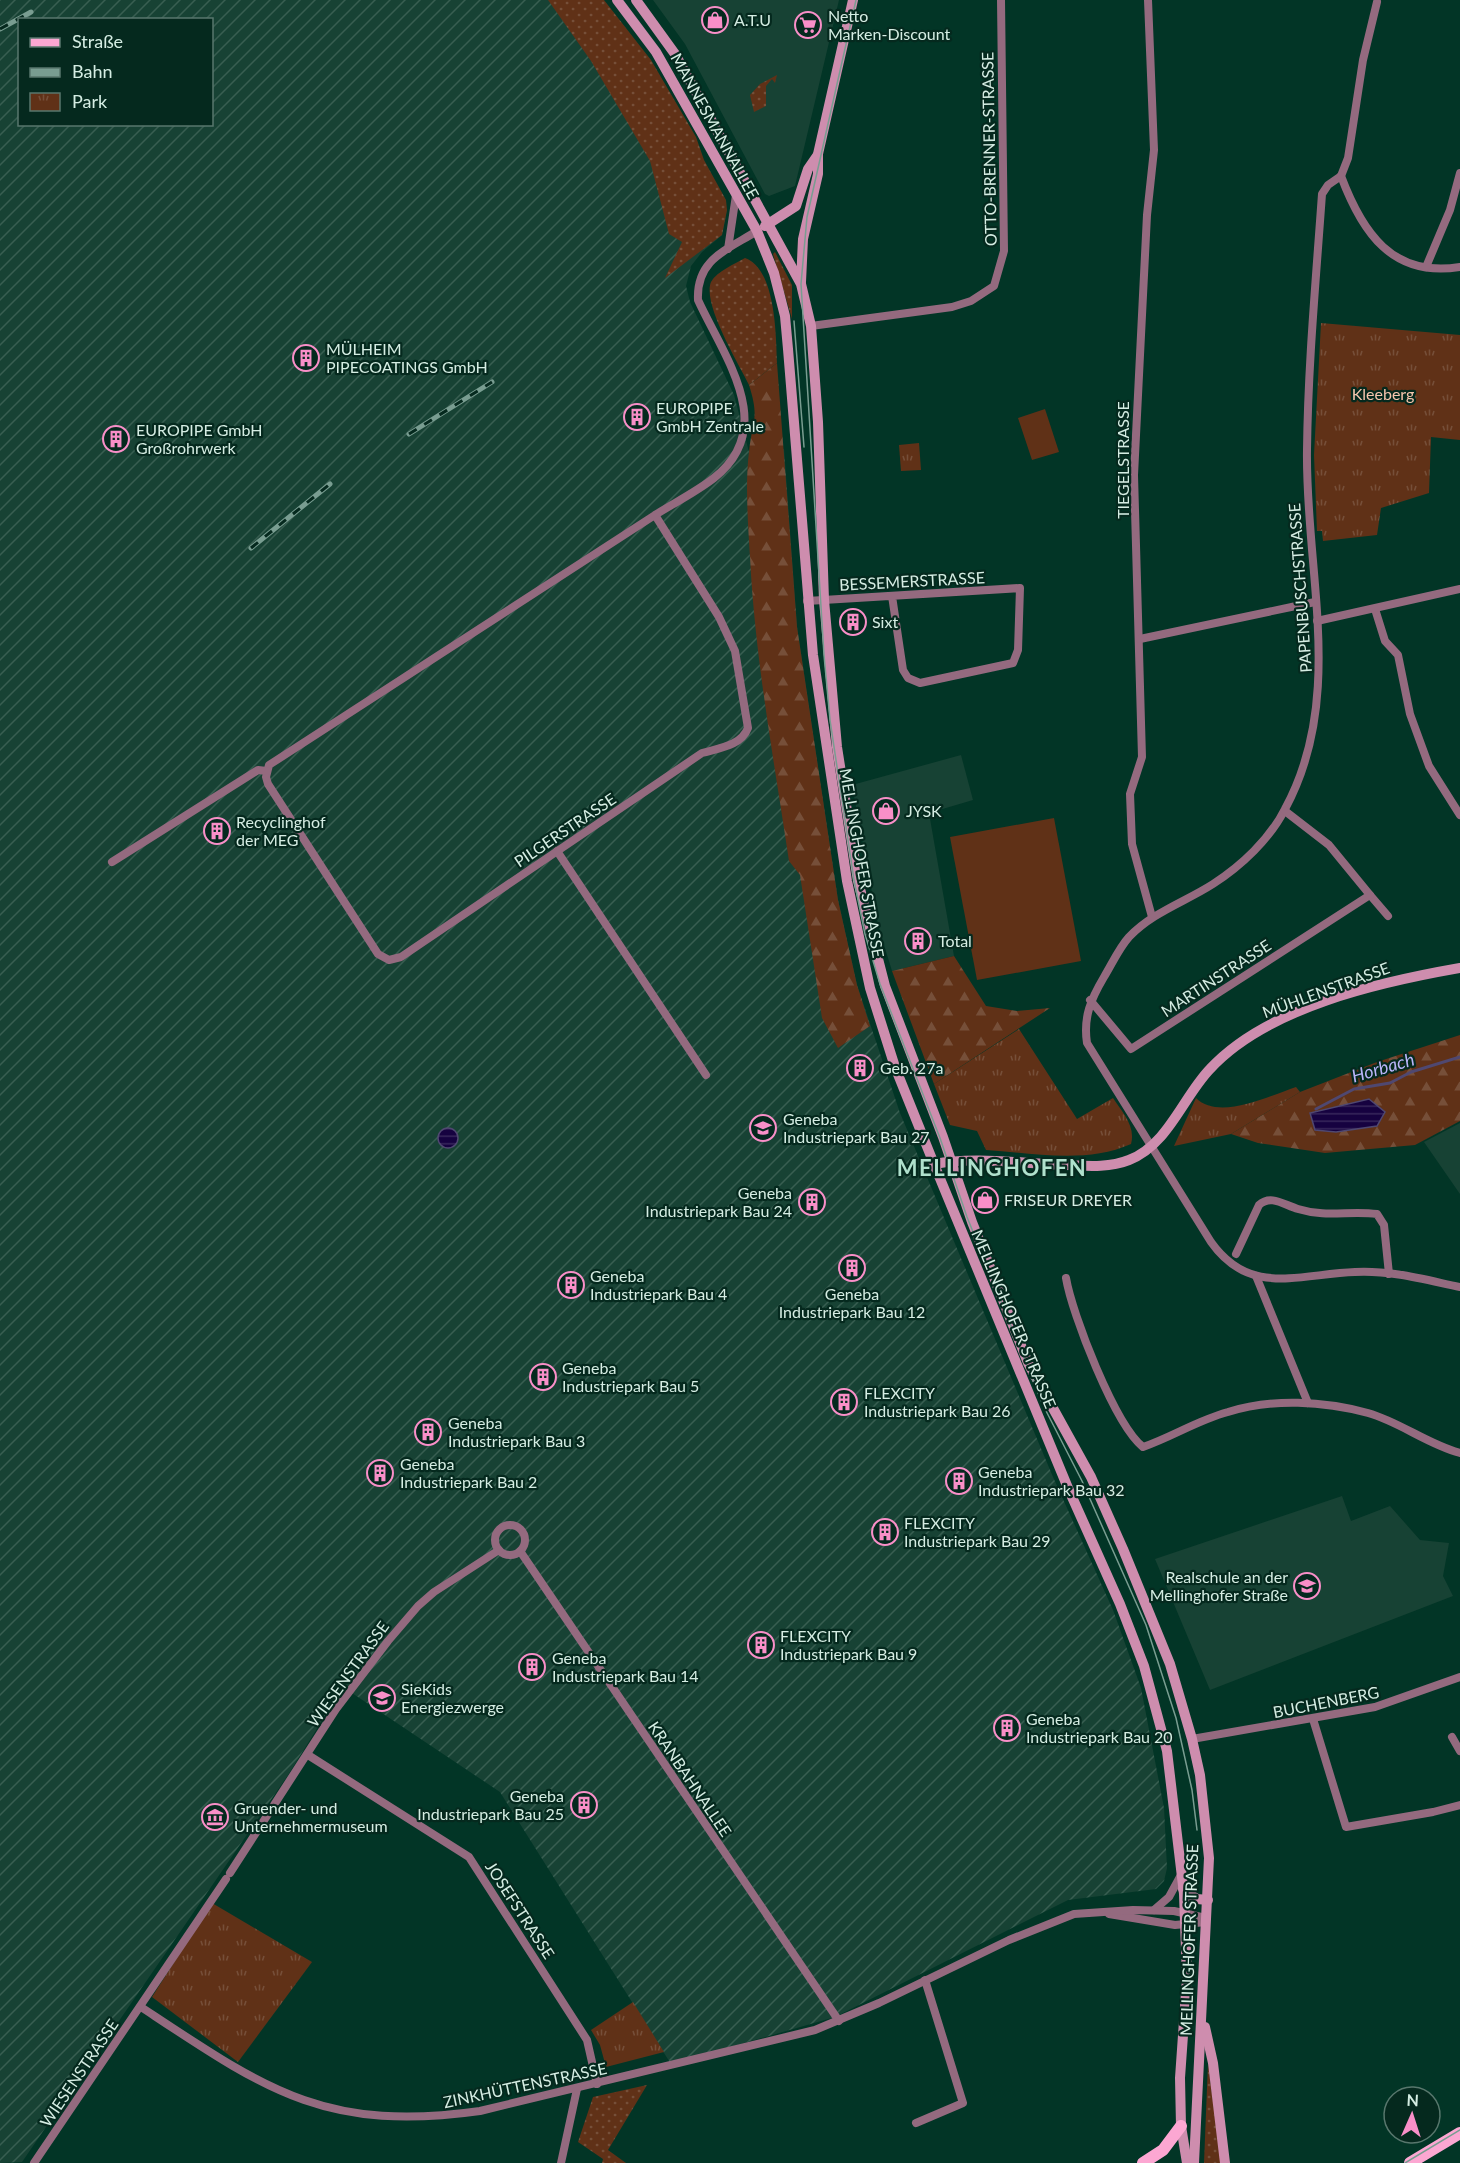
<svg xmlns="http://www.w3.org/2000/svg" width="1460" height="2163" font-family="Lato,sans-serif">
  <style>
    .built { fill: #174234 }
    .industrial { fill: url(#industrial-furrows); fill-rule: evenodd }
    .grass { fill: url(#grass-dots) }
    .forest { fill: url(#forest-firs) }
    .park { fill: url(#park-tufts) }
    .pitch { fill: #603117 }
    .water { fill: url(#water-rules); stroke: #4f4871; stroke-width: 1.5 }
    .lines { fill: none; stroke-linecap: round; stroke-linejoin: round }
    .stream { stroke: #4f4871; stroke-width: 3 }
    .street { stroke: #946a7f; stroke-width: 8 }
    .secondary { stroke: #ce8dae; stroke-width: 10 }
    .primary { stroke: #fca7d2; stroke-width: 12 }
    .tram { stroke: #799d91; stroke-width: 1.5 }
    .rail-casing { stroke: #799d91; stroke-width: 5 }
    .rail { stroke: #05291e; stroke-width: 3; stroke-dasharray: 9; stroke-linecap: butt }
    .labels { text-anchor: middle; stroke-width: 4.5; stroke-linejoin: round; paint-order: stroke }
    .poi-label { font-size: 16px; fill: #d5ede3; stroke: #05291e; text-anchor: start }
    .street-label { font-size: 16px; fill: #d5ede3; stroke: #05291e }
    .park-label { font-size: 16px; fill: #f6c5ad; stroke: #05291e }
    .water-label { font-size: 18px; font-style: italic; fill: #bab5fa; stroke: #05291e }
    .district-label { font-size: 22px; font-weight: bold; letter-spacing: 1.5px; fill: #b0e1cd; stroke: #05291e }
  </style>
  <defs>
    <pattern id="industrial-furrows" width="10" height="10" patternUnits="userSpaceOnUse" patternTransform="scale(1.5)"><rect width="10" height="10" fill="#174234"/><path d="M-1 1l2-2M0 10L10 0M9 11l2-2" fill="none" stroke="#385e51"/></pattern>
    <pattern id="grass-dots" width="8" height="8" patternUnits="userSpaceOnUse" patternTransform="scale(1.5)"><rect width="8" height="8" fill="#603117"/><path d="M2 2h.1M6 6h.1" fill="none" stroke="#764f39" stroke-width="1.8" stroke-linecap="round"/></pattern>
    <pattern id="forest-firs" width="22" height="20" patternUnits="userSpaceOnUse" patternTransform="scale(1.5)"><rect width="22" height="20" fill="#603117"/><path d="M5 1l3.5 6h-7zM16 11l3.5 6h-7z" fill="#764f39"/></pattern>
    <pattern id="park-tufts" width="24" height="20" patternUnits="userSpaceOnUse" patternTransform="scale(1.5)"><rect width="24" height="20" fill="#603117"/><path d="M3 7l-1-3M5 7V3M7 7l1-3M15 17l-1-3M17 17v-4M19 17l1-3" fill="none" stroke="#764f39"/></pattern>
    <pattern id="water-rules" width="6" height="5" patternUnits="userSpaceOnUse" patternTransform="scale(1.5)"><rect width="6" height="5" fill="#160240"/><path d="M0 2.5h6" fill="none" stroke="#37275b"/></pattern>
  </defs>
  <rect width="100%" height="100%" fill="#023526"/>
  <!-- built -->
  <g class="built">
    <path d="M653,0H839L795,186L769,196L765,194L685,44Z"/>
    <path d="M961,755L973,800L929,813L954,956L892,971L878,925L852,785Z"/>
    <path d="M1460,1123V1194L1424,1142Z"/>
    <path d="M1342,1496L1351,1521L1390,1506L1420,1540L1449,1543L1443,1576L1453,1596L1210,1690L1155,1559Z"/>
  </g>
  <!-- industrial -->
  <path class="industrial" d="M0,0H576L727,210L722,235L702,252L691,266L686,286L690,302L734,395L749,452L784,449L797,627L838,900L857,985L900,1113L1053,1477L1113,1610L1141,1688L1164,1808L1167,1868L1164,1881L1156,1889L1068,1900L835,2017L671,2064L500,1792L343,1687L288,1775L22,2162L0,2163ZM20,20H212V124H20Z"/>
  <!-- grass -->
  <g class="grass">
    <path d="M548,0H604L651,60L696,137L704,160L726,200L727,210L722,235L665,278L682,242L669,234L650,161L591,61Z"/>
    <path d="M777,75L775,83L772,79L766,86V106L754,112L750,95L760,84Z"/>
    <path d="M775,252L792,285V319L773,254Z"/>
    <path d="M745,258C776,269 776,336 777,363L749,385C739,364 702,304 711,282C717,271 735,264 745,258Z"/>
    <path d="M1208,2063L1221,2163H1204Z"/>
    <path d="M647,2085L608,2150L626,2163H602L603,2159L578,2142L593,2097Z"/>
  </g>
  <!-- forest -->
  <g class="forest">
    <path d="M777,363L797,627L838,900L857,985L870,1026L838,1048L822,1018L800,875L789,861C774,760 755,659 750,557C748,526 745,482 749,452C752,421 760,419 749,385Z"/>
    <path d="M954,956L986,1006L1017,1011L1050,1008L934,1084L892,971Z"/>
    <path d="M1460,1035V1121L1415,1145L1325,1153L1258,1143L1231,1134L1300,1092L1377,1062Z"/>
  </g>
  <!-- park -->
  <g class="park">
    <path d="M1321,323L1460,335V440L1431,437L1429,493L1381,508L1377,535L1323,541L1322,531H1317L1314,455Z"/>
    <path d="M919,443L921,470L901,471L899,445Z"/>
    <path d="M1019,1029L1077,1119L1113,1098C1122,1112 1136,1126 1131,1144C1086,1164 1034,1153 986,1150L977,1131L950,1125L934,1084Z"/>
    <path d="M1296,1087L1300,1092L1231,1134L1174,1146L1196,1098C1219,1121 1269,1096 1296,1087Z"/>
    <path d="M212,1903L312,1962L238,2062L152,1997Z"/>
    <path d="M633,2002L664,2052L606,2067L600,2045L591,2030Z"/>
  </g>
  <!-- pitch -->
  <g class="pitch">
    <path d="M1045,409L1059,452L1032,460L1018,418Z"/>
    <path d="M1054,818L1081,961L977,980L950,837Z"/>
  </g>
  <!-- water -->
  <g class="water">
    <path d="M1369,1099L1385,1112L1377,1126L1336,1132L1315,1130L1310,1113Z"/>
    <circle cx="448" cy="1138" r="10"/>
  </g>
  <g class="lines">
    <!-- stream -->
    <path class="stream" d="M1316,1109L1354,1089L1390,1083L1411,1072L1460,1057"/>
    <!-- street -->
    <g class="street">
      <path d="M1148,0L1154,150L1147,215L1134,475L1142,757L1130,794L1132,844L1152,917"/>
      <path d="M1377,2L1363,60L1348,158L1341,176L1328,185L1322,194C1316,279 1308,365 1307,450C1305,571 1346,697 1285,809C1270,839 1241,866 1213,884C1185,902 1153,912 1129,937C1119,948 1112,964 1104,977C1091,999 1083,1017 1087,1043L1211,1242C1250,1297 1299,1274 1355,1272C1390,1270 1426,1280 1460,1287"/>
      <path d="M1341,176C1362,232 1392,278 1460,267"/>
      <path d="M728,249L736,195"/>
      <path d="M1426,267L1450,210L1460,173"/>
      <path d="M811,326L952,307L971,301L994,286L1004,251L1001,0"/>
      <path d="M655,515L269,765L266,777L268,784L378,954L389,960L401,957L702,753C719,748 741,746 748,728L735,651L719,617L655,515C674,503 696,492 714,478C779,427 724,357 698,300C696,259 727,250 757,231"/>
      <path d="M807,601L1020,588L1018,650L1013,663L920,683L908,678L903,670L892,596"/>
      <path d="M1375,609L1385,641L1398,655L1410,714L1429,766L1460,815"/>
      <path d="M1317,621L1460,589"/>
      <path d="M1140,639L1315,602"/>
      <path d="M557,851L706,1075"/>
      <path d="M112,862L258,770L267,771"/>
      <path d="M1370,895L1388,916"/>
      <path d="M1090,1000L1131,1049L1370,895L1329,845L1285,811"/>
      <path d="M1236,1254L1259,1205C1271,1194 1284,1205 1298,1209C1327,1218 1350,1210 1377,1214L1384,1225L1389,1274"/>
      <path d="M1256,1276L1308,1403"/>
      <path d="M1066,1278C1072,1314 1115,1425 1143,1447C1172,1437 1198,1420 1228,1412C1272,1398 1324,1401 1368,1413C1400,1422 1427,1444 1460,1453"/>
      <circle cx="510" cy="1540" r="15"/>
      <path d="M520,1551L839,2021"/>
      <path d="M1313,1719L1346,1827L1433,1812L1460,1805"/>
      <path d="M1452,1737L1460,1751"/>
      <path d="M1192,1739L1375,1707L1460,1677"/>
      <path d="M308,1755L469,1857L587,2040L597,2084"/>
      <path d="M230,1873L336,1709L388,1641L418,1606L434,1592L499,1550"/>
      <path d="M1154,1910L1169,1897L1181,1875"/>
      <path d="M1109,1914L1175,1925L1206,1922"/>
      <path d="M141,2007C265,2089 324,2133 480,2111L815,2030L879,2003L1009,1940L1074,1914L1133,1910L1174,1911L1206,1918"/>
      <path d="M916,2123L963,2103L925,1980"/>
      <path d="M34,2163L226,1879"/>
      <path d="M561,2163L577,2089"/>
    </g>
    <!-- secondary -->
    <g class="secondary">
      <path d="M617,0L656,52L757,231L774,273L785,316L788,349L813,655L847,881L870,988L895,1067L934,1164L1068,1488L1120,1604L1144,1666L1167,1751L1184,1894L1187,1978L1180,2078L1181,2126L1187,2163"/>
      <path d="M636,0L675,54L801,284L811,326L818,422L824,600L837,747L858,881L885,986L943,1137L972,1222L1028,1363L1091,1477L1123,1549L1170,1664L1192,1739L1200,1775L1209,1858L1194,2163"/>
      <path d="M765,226L796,206L808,169L817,156"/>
      <path d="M801,282L803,239L818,174V154L853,0"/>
      <path d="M934,1164C976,1156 1023,1164 1066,1165C1087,1166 1109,1168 1129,1160C1168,1145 1183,1097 1210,1069C1267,1007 1380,982 1460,968"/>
      <path d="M1183,1889L1197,1899L1208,1900"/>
      <path d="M1205,2027L1213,2063L1225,2163"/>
    </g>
    <!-- primary -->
    <g class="primary">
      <path d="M1143,2163L1163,2150L1181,2126"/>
      <path d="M1410,2163L1460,2133"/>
    </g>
    <!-- tram -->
    <g class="tram">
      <path d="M856,0L807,217L801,284L824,655L830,720L854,880L865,934L880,984L940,1138L967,1217L1043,1405L1082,1481L1146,1625L1176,1718L1192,1790L1197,1830"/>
      <path d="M794,321L804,447"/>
      <path d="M1405,2163L1460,2130"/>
    </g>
    <defs>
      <g id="rail">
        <path d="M0,29L31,12"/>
        <path d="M409,434L492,382"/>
        <path d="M251,548L330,484"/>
      </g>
    </defs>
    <!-- rail casing -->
    <use href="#rail" class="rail-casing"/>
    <!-- rail -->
    <use href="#rail" class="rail"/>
  </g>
  <!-- icons -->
  <defs>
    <symbol id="shop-ring" viewBox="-11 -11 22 22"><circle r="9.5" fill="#05291e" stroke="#f98fc8" stroke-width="1.5"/><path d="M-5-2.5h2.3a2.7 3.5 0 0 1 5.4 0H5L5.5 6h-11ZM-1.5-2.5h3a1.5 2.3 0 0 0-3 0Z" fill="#f98fc8"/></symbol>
    <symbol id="supermarket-ring" viewBox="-11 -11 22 22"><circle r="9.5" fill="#05291e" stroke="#f98fc8" stroke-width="1.5"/><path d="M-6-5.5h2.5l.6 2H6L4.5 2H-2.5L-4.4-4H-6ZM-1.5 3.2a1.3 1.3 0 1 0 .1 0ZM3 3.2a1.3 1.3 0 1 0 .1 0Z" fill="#f98fc8"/></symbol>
    <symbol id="building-ring" viewBox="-11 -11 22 22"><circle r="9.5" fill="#05291e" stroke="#f98fc8" stroke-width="1.5"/><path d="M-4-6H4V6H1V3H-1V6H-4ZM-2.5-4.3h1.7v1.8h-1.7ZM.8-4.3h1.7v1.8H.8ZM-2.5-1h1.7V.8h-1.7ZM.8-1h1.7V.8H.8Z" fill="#f98fc8"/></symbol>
    <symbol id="school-ring" viewBox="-11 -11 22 22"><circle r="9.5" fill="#05291e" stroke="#f98fc8" stroke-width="1.5"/><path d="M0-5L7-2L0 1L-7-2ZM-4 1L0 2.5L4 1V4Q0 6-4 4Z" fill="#f98fc8"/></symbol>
    <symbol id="museum-ring" viewBox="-11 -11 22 22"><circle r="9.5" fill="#05291e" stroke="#f98fc8" stroke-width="1.5"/><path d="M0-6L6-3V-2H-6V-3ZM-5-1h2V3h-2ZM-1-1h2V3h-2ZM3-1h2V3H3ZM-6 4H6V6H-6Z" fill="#f98fc8"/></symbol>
  </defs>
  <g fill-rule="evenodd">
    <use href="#shop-ring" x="700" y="5" width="30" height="30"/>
    <use href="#supermarket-ring" x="793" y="10" width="30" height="30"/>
    <use href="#building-ring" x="291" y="343" width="30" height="30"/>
    <use href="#building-ring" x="622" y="402" width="30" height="30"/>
    <use href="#building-ring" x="101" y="424" width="30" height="30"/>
    <use href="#building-ring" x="838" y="607" width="30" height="30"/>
    <use href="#shop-ring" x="871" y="796" width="30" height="30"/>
    <use href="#building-ring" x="202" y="816" width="30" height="30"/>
    <use href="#building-ring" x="903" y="926" width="30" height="30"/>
    <use href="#building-ring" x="845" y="1053" width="30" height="30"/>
    <use href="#school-ring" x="748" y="1113" width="30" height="30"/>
    <use href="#shop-ring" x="970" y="1185" width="30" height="30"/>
    <use href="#building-ring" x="797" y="1187" width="30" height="30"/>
    <use href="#building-ring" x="837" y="1253" width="30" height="30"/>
    <use href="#building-ring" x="556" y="1270" width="30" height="30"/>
    <use href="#building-ring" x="528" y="1362" width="30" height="30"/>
    <use href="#building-ring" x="829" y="1387" width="30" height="30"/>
    <use href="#building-ring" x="413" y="1417" width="30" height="30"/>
    <use href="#building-ring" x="365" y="1458" width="30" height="30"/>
    <use href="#building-ring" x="944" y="1466" width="30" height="30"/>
    <use href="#building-ring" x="870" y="1517" width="30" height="30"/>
    <use href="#school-ring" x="1292" y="1571" width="30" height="30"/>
    <use href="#building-ring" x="746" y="1630" width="30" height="30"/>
    <use href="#building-ring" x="517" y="1652" width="30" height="30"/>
    <use href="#school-ring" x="367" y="1683" width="30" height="30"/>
    <use href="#building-ring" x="992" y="1713" width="30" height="30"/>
    <use href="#building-ring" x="569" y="1790" width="30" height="30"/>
    <use href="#museum-ring" x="200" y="1802" width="30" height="30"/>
  </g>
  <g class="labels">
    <!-- poi labels -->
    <g class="poi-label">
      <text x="828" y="22">Netto<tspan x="828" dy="18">Marken-Discount</tspan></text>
      <text x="734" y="26">A.T.U</text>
      <text x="326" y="355">MÜLHEIM<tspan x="326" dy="18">PIPECOATINGS GmbH</tspan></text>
      <text x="656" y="414">EUROPIPE<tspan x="656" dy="18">GmbH Zentrale</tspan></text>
      <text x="136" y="436">EUROPIPE GmbH<tspan x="136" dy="18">Großrohrwerk</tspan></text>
      <text x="872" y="628">Sixt</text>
      <text x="906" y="817">JYSK</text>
      <text x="236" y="828">Recyclinghof<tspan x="236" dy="18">der MEG</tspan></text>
      <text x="938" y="947">Total</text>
      <text x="880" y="1074">Geb. 27a</text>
      <text x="783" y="1125">Geneba<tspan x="783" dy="18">Industriepark Bau 27</tspan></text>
      <text x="792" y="1199" text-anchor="end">Geneba<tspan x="792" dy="18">Industriepark Bau 24</tspan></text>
      <text x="1004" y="1206">FRISEUR DREYER</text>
      <text x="590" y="1282">Geneba<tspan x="590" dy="18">Industriepark Bau 4</tspan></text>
      <text x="852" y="1300" text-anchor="middle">Geneba<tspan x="852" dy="18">Industriepark Bau 12</tspan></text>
      <text x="562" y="1374">Geneba<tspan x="562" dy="18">Industriepark Bau 5</tspan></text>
      <text x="864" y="1399">FLEXCITY<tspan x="864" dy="18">Industriepark Bau 26</tspan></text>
      <text x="448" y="1429">Geneba<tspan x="448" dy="18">Industriepark Bau 3</tspan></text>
      <text x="400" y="1470">Geneba<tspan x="400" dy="18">Industriepark Bau 2</tspan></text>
      <text x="978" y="1478">Geneba<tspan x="978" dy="18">Industriepark Bau 32</tspan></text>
      <text x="904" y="1529">FLEXCITY<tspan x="904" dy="18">Industriepark Bau 29</tspan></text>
      <text x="1288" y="1583" text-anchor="end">Realschule an der<tspan x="1288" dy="18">Mellinghofer Straße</tspan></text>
      <text x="780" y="1642">FLEXCITY<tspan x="780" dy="18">Industriepark Bau 9</tspan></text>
      <text x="552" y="1664">Geneba<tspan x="552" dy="18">Industriepark Bau 14</tspan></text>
      <text x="401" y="1695">SieKids<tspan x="401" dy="18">Energiezwerge</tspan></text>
      <text x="1026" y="1725">Geneba<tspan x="1026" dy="18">Industriepark Bau 20</tspan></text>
      <text x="564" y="1802" text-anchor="end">Geneba<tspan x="564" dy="18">Industriepark Bau 25</tspan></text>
      <text x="234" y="1814">Gruender- und<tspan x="234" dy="18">Unternehmermuseum</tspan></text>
    </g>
    <!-- street labels -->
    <g class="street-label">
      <text transform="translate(715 126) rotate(61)" y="6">MANNESMANNALLEE</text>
      <text transform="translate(989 149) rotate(-91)" y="6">OTTO-BRENNER-STRASSE</text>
      <text transform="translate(1123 460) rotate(-90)" y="6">TIEGELSTRASSE</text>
      <text transform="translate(912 581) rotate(-3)" y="6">BESSEMERSTRASSE</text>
      <text transform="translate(1300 588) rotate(-94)" y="6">PAPENBUSCHSTRASSE</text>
      <text transform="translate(565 830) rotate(-34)" y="6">PILGERSTRASSE</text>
      <text transform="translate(862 863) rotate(80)" y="6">MELLINGHOFER STRASSE</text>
      <text transform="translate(1216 978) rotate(-33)" y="6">MARTINSTRASSE</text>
      <text transform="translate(1326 990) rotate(-20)" y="6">MÜHLENSTRASSE</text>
      <text transform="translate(1014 1319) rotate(67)" y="6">MELLINGHOFER STRASSE</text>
      <text transform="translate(348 1674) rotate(-54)" y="6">WIESENSTRASSE</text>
      <text transform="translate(1326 1702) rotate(-11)" y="6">BUCHENBERG</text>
      <text transform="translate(690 1779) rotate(56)" y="6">KRANBAHNALLEE</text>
      <text transform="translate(520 1910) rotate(57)" y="6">JOSEFSTRASSE</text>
      <text transform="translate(1189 1940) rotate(-88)" y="6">MELLINGHOFER STRASSE</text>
      <text transform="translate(79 2073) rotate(-56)" y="6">WIESENSTRASSE</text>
      <text transform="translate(525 2085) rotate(-12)" y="6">ZINKHÜTTENSTRASSE</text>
    </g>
    <!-- park labels -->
    <g class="park-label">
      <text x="1383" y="400">Kleeberg</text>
    </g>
    <!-- water labels -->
    <g class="water-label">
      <text transform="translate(1383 1068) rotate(-16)" y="6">Horbach</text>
    </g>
    <!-- district labels -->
    <g class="district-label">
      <text x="992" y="1176">MELLINGHOFEN</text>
    </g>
  </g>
  <!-- legend -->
  <rect x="18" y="18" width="195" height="108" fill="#05291e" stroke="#58776d" stroke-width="1.5"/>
  <rect x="30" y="38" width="30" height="9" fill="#fca7d2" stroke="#58776d" stroke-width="1.5"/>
  <text x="72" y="48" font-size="18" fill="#d5ede3">Straße</text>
  <rect x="30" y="68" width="30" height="9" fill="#799d91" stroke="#58776d" stroke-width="1.5"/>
  <text x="72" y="78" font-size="18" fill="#d5ede3">Bahn</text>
  <rect x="30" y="93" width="30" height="18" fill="url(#park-tufts)" stroke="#58776d" stroke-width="1.5"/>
  <text x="72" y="108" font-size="18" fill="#d5ede3">Park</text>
  <!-- north arrow -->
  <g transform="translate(1412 2115) rotate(3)"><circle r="28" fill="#05291e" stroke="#58776d" stroke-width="1.5"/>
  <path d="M0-4.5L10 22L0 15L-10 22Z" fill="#f98fc8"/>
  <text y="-9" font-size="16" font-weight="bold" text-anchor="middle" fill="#d5ede3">N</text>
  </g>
</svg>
